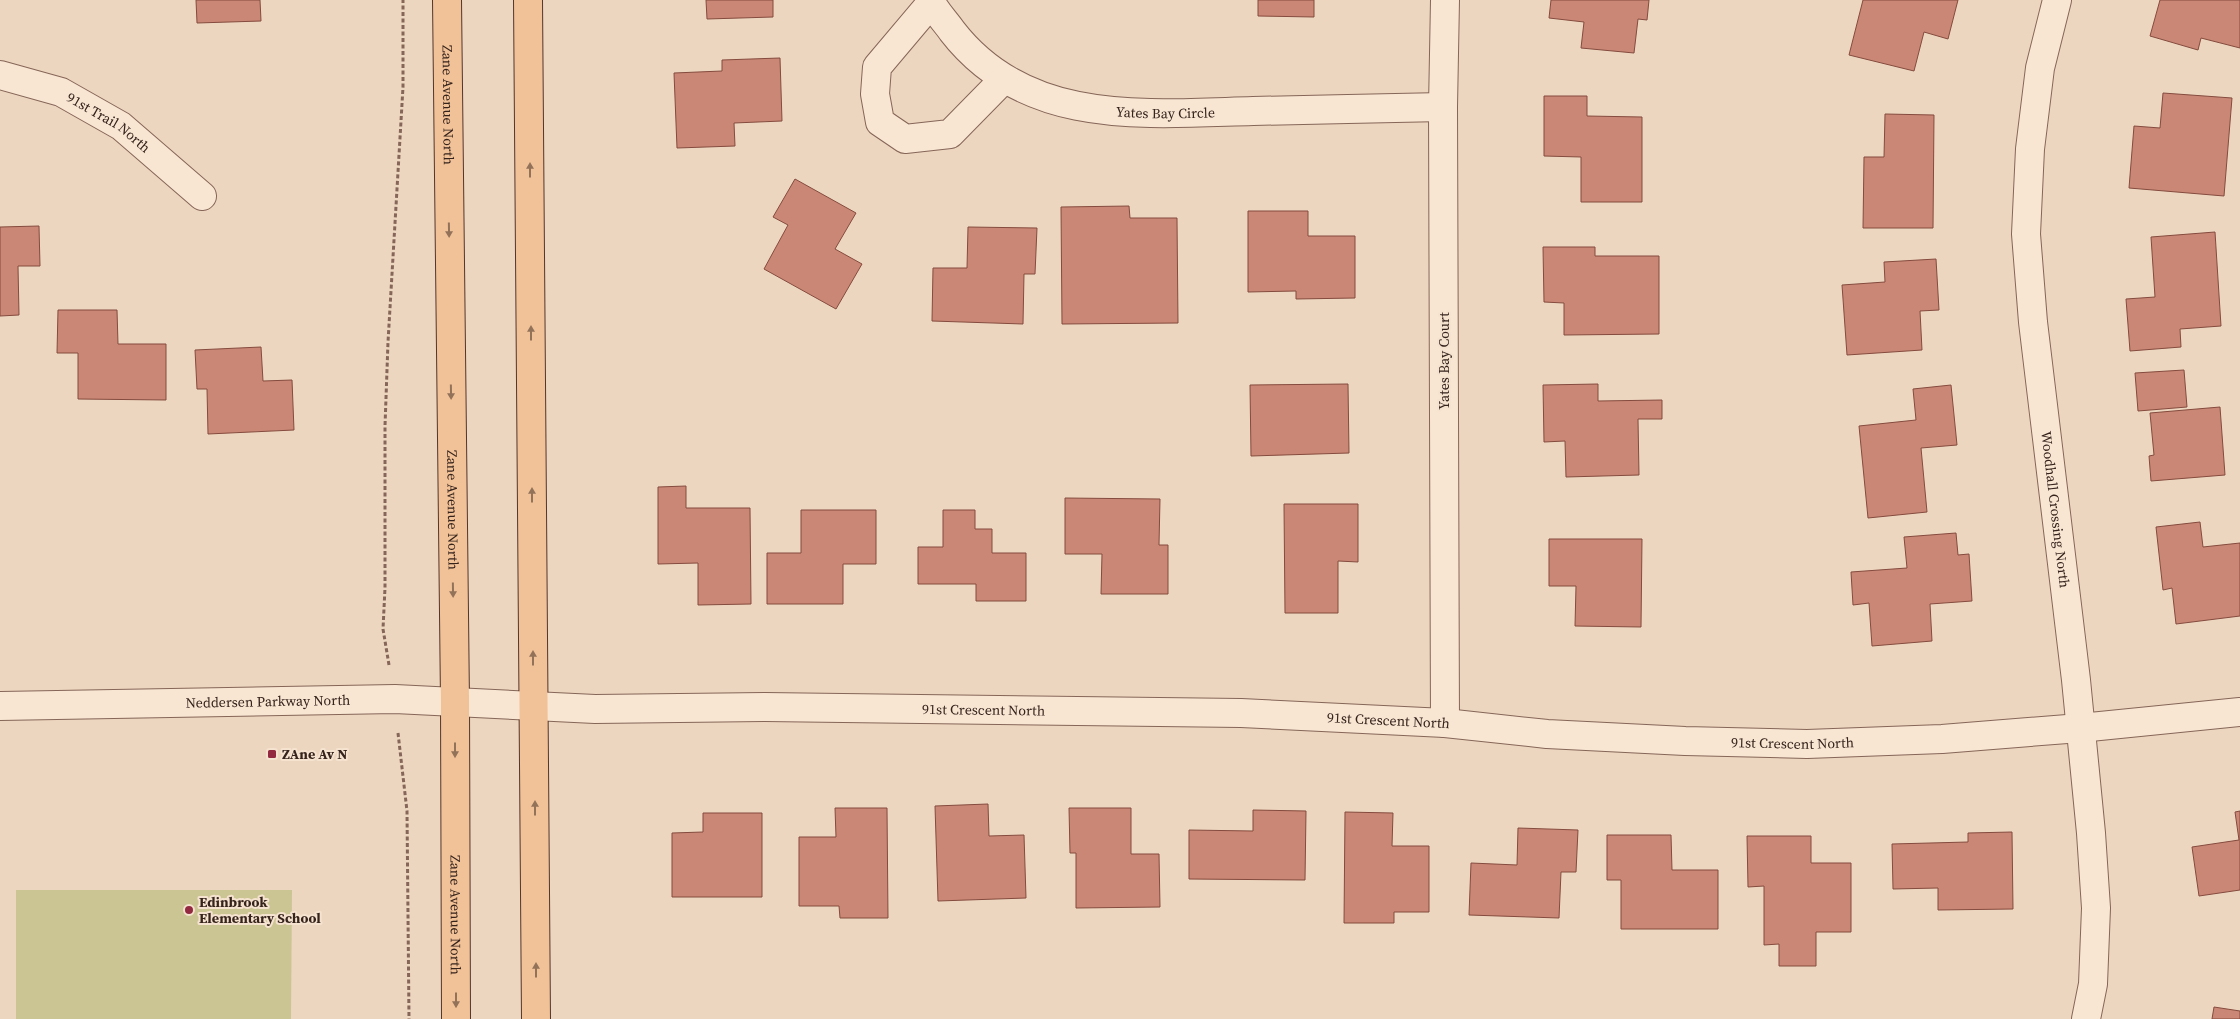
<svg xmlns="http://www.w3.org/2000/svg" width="2240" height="1019" font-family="'Source Serif 4',serif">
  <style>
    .green { fill: #cbc594 }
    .building { fill: #cb8775; stroke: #844b3e }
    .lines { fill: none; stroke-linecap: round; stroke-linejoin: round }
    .minor-casing { stroke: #856658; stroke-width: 30 }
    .major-casing { stroke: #53362c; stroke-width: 30 }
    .path { stroke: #856658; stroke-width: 3; stroke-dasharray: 4 2.5; stroke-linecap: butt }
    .minor { stroke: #f8e5d2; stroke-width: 28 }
    .major { stroke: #f1c197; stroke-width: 28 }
    .oneway { fill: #93725a }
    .poi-dot { fill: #932940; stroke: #f5e2cf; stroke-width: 2 }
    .labels { text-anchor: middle; stroke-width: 4; stroke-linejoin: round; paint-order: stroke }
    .street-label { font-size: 14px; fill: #35231c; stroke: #f5e2cf }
    .poi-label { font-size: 14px; font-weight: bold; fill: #35231c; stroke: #f5e2cf; text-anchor: start }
  </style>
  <rect width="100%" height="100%" fill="#edd6bf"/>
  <!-- green -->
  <path class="green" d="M16,890H292L291,1019H16Z"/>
  <!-- building -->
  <g class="building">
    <path d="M196,0H260L261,21L197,23Z"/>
    <path d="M706,0H773V17L707,19Z"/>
    <path d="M1258,0H1314V17L1258,16Z"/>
    <path d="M1551,0H1649L1647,20L1638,19L1634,53L1581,48L1584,22L1549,18Z"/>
    <path d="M1863,0H1958L1948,39L1924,32L1914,71L1849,55Z"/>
    <path d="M2160,0H2240V48L2201,38L2198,50L2150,36Z"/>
    <path d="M780,58L782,121L734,123L735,146L677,148L674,73L722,71V60Z"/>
    <path d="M2163,93L2232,98L2224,196L2129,188L2134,126L2160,128Z"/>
    <path d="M1544,96H1587V116L1642,117V202H1581V157L1544,156Z"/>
    <path d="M1885,114L1934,115L1933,228H1863L1864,157H1884Z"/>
    <path d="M795,179L856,213L835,249L862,264L836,309L764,269L788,225L773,217Z"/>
    <path d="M1129,206L1130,218H1177L1178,323L1062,324L1061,207Z"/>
    <path d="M1248,211H1308V236H1355V298L1296,299V291L1248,292Z"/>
    <path d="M39,226L40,266H18L19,315L0,316V227Z"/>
    <path d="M968,227L1037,228L1035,274H1024L1023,324L932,321L933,268H967Z"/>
    <path d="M2215,232L2221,326L2180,329L2181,347L2130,351L2126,299L2155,297L2151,237Z"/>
    <path d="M1543,247H1595V256H1659V334L1564,335V303L1544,302Z"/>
    <path d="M1936,259L1939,310L1920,311L1922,350L1847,355L1842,285L1885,282L1884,262Z"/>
    <path d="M58,310H117L118,344H166V400L78,399V353H57Z"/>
    <path d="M261,347L263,381L292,380L294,430L208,434L207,389H197L195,350Z"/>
    <path d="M2184,370L2187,407L2138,411L2135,373Z"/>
    <path d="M1348,384L1349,453L1251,456L1250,385Z"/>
    <path d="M1598,384V401L1662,400V419H1638L1639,475L1566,477L1565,441L1544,442L1543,385Z"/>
    <path d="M1951,385L1957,445L1921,448L1927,512L1868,518L1859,426L1916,420L1913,389Z"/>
    <path d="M2220,407L2225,475L2151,481L2149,456L2154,455L2150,413Z"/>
    <path d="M686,486V508H750L751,604L698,605V563L658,564V487Z"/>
    <path d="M1065,498L1160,499L1159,545H1168V594H1101L1102,554H1065Z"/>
    <path d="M1284,504H1358V562L1338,561V613H1285Z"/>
    <path d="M801,510H876V564H843V604H767V553H801Z"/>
    <path d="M943,510H975V529H992V553H1026V601H976V584H918V547H943Z"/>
    <path d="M2200,522L2203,547L2240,543V616L2176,624L2172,588L2163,590L2156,527Z"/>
    <path d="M1956,533L1958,555L1969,554L1972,601L1930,604L1932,641L1872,646L1869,603L1853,605L1851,572L1907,568L1904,537Z"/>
    <path d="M1549,539H1642L1641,627L1575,626L1576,586H1549Z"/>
    <path d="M988,804L989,836L1024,835L1026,898L938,901L935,806Z"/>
    <path d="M835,808H887L888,918H840L839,906H799V837H836Z"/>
    <path d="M1069,808H1131V854H1159L1160,907L1076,908V853H1070Z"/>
    <path d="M1253,810L1306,811L1305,880L1189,879V830L1253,831Z"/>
    <path d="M2240,811V890L2199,896L2192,847L2239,840L2235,812Z"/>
    <path d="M1345,812L1393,813L1392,846H1429V912H1394V923H1344Z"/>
    <path d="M703,813H762V897H672V833L703,832Z"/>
    <path d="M1518,828L1578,830L1576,872H1561L1559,918L1469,915L1471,863L1517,865Z"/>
    <path d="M2012,832L2013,909L1938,910V888L1893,889L1892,844L1968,842V833Z"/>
    <path d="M1607,835H1671L1672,870H1718V929H1621V880H1607Z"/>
    <path d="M1747,836H1811V863H1851V932H1816V966H1779V944L1764,945V886L1748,887Z"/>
    <path d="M2214,1007L2240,1011V1019H2212Z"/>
  </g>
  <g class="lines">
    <defs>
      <g id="minor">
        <path id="s1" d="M930,0C935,11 945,21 952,31C1026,127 1145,114 1253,111C1316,110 1380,108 1443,107"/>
        <path id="s2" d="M2057,0L2040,68L2030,149L2026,234L2033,322L2076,680L2091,833L2096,908L2093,984L2086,1019"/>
        <path d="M931,3L877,67L875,94L880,122L905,139L950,134L1004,79"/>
        <path id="s3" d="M0,75L61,92L121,126L202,196"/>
        <path id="s4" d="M0,706L395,699L595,709L765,707L1241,713L1445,723L1547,734L1685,741L1807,744L1942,739L2080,728L2240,712"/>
        <path d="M1445,723L1443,107L1445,0"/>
      </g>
      <g id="major">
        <path id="s5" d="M447,0L455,701L456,1019"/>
        <path d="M528,0L536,1019"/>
      </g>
    </defs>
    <!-- minor casing -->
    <use href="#minor" class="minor-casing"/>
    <!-- major casing -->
    <use href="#major" class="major-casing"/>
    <!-- path -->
    <g class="path">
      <path d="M389,665L383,629L385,588V426L388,342L403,87V0"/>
      <path d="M398,733L407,811L409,1019"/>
    </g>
    <!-- minor -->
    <use href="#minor" class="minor"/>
    <!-- major -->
    <use href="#major" class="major"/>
  </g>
  <!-- one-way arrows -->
  <defs><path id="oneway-solid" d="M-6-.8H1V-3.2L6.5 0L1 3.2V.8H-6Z" transform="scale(1.25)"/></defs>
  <g class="oneway">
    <use href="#oneway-solid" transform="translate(530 170) rotate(-90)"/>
    <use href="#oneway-solid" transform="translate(449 230) rotate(89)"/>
    <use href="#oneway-solid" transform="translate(531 333) rotate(-90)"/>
    <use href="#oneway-solid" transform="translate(451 392) rotate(89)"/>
    <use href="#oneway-solid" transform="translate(532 495) rotate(-90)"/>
    <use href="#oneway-solid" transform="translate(453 590) rotate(89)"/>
    <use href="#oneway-solid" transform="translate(533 658) rotate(-90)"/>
    <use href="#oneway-solid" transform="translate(455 750) rotate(90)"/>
    <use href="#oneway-solid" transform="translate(535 808) rotate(-90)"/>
    <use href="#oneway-solid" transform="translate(536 970) rotate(-90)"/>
    <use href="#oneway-solid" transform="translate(456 1000) rotate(90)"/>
  </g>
  <!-- markers -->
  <g class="poi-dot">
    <rect x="267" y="749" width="10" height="10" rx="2.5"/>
    <circle cx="189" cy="910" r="5"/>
  </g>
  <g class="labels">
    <!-- street labels -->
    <g class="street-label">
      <text dy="5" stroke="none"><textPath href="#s5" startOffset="105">Zane Avenue North</textPath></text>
      <text dy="5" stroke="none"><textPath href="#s1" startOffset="276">Yates Bay Circle</textPath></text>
      <text dy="5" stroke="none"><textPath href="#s3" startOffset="120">91st Trail North</textPath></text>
      <text transform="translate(1444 361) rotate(-90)" y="5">Yates Bay Court</text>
      <text dy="5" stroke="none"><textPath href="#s5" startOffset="510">Zane Avenue North</textPath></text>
      <text dy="5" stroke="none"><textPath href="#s2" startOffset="514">Woodhall Crossing North</textPath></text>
      <text dy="5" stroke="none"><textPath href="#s4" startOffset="268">Neddersen Parkway North</textPath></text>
      <text dy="5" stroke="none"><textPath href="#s4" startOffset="984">91st Crescent North</textPath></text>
      <text dy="5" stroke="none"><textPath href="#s4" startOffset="1389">91st Crescent North</textPath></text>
      <text dy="5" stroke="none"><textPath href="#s4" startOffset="1794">91st Crescent North</textPath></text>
      <text dy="5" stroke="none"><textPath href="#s5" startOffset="915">Zane Avenue North</textPath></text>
    </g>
    <!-- poi labels -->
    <g class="poi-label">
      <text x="282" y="759">ZAne Av N</text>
      <text x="199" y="907">Edinbrook<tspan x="199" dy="16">Elementary School</tspan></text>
    </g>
  </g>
</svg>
